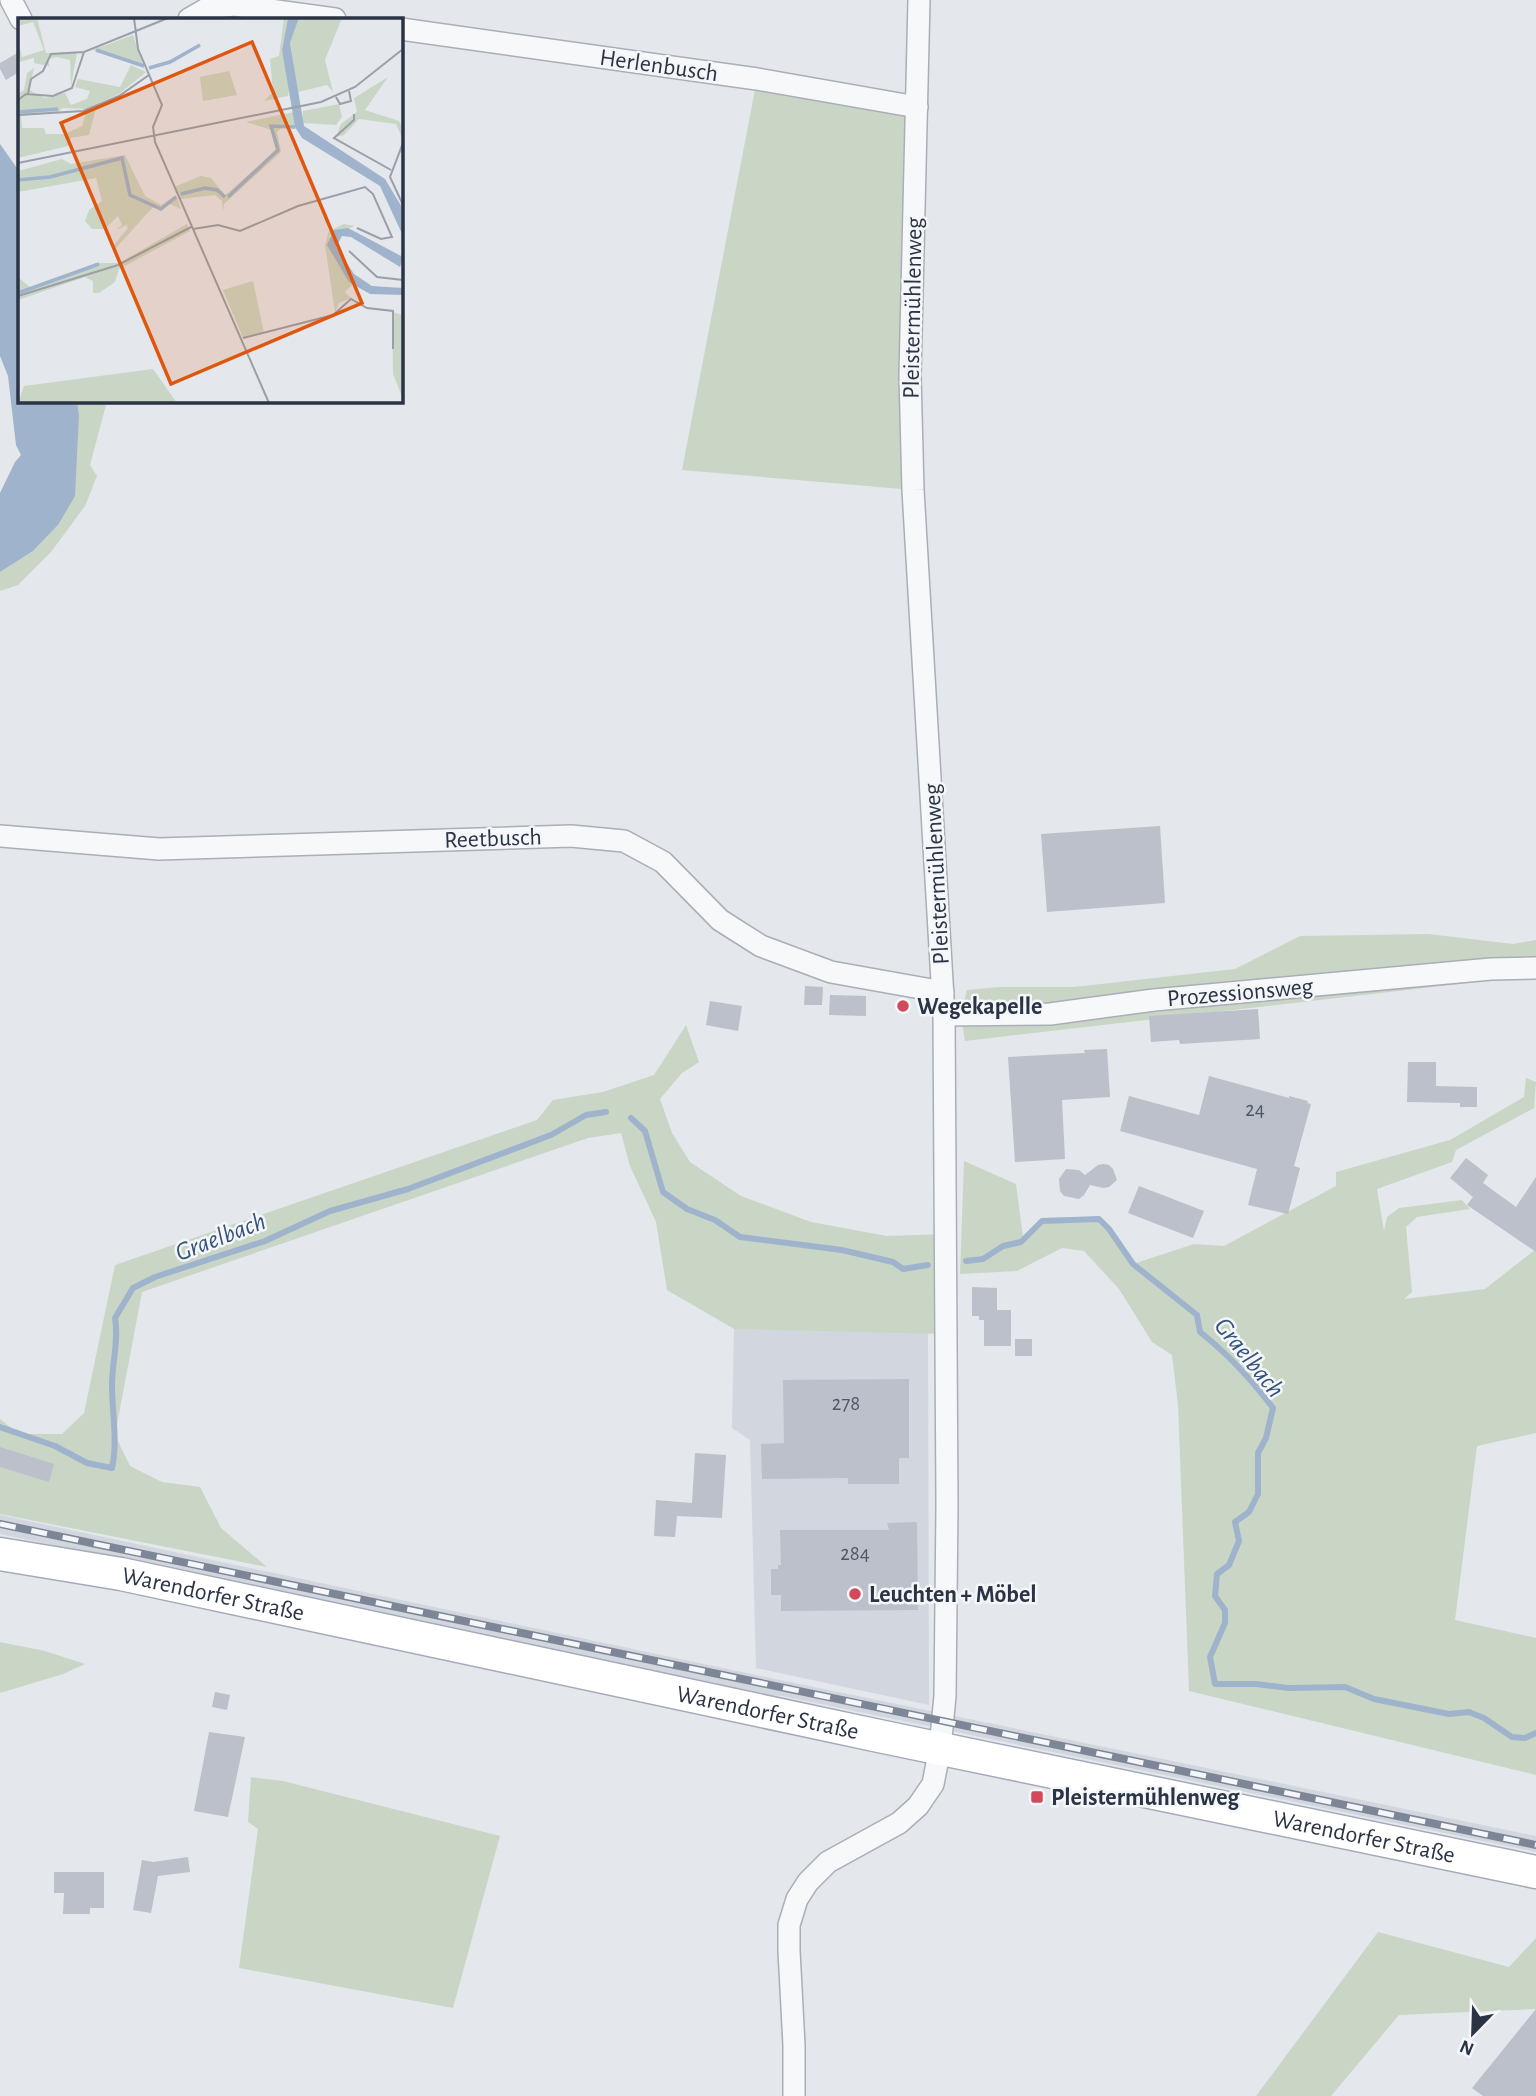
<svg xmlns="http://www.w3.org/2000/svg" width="1536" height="2096" font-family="'Alegreya Sans',sans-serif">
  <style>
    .built { fill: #d2d6de }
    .green { fill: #c9d6c5 }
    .water { fill: #9fb4cc }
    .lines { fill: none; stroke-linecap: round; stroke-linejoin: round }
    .stream { stroke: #9fb4cc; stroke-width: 6 }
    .building { fill: #bbc0ca }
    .minor-casing { stroke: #a9aeb7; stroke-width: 24 }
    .primary-casing { stroke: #a3abb8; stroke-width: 35 }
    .minor { stroke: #f7f8fa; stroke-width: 21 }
    .primary { stroke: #fff; stroke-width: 32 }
    .rail-casing { stroke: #7d8696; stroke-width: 8 }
    .rail { stroke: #f4f6f9; stroke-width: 5; stroke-dasharray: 16; stroke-linecap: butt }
    .poi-dot { fill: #d1495b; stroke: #f4f6f9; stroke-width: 2.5 }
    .labels { text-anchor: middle; stroke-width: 5; stroke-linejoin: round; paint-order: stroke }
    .number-label { font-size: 21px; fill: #4f5766 }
    .street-label { font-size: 24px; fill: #2b3445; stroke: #f4f6f9 }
    .poi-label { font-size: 24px; font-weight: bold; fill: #2b3445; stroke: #f4f6f9; text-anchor: start }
    .water-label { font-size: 26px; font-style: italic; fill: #34527a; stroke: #f4f6f9 }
    .inset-river { fill: none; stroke: #9fb4cc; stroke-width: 3.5 }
    .inset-road { fill: none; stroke: #9a9fa9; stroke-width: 2 }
    .view { fill: #df570f; fill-opacity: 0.15; stroke: #df570f; stroke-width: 3.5 }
    .inset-edge { fill: none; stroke: #2b3445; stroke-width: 3.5 }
  </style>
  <rect width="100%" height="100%" fill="#e4e7ec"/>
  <!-- built -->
  <g class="built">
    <path d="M734,1329L928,1333L929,1705L756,1668L750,1440L732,1428Z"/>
    <path d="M0,1515L756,1675L1536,1836V1852L782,1696L761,1694L0,1534Z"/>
  </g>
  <!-- green -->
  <g class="green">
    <path d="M757,79L917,107L913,490L682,470Z"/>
    <path d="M77,401H107L90,465L97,476L85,506L51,552L18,585L0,591V572L33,551L58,525L79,415Z"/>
    <path d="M1428,934L1513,944L1536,940V975L965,1041L961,1015L967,990L1000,987H1074L1235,969L1300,936Z"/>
    <path d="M686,1025L699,1062L682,1073L660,1099L672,1133L690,1162L741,1196L811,1222L887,1236L945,1234V1334L734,1329L667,1290L656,1222L630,1166L621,1133L588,1138L142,1292L115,1435L130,1466L162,1482L200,1487L221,1528L267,1567L0,1514V1419L19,1434H62L84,1413L115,1265L537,1120L553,1100L603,1092L654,1075Z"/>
    <path d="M1526,1078L1536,1082L1534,1108L1456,1150L1452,1162L1377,1189L1384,1231L1387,1217L1399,1208L1462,1200L1470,1209L1417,1217L1406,1227L1412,1292L1404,1299L1485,1289L1536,1249V1433L1477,1446L1455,1620L1536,1638V1775L1189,1691L1178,1405L1172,1355L1152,1342L1119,1289L1084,1251L1062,1248L1017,1271L960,1274L964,1161L1016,1184L1023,1237L1042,1221L1099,1219L1109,1229L1133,1264L1194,1244L1224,1246L1336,1186V1172L1450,1140L1524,1097Z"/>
    <path d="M0,1642L45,1651L85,1664L63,1674L0,1693Z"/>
    <path d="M251,1777L283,1781L500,1836L453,2008L239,1968L258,1829L248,1822Z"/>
    <path d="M1378,1932L1509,1967L1536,1938V2009L1399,2015L1331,2096H1256Z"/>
  </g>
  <!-- water -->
  <path class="water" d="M0,144L19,171V401H77L79,415L75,496L58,525L33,551L0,572V493L15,462L21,455L16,445L8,376L0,356Z"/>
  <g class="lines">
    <!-- stream -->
    <g class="stream">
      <path d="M631,1118L645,1131L663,1192L687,1209L715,1220L740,1237L842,1250L893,1262L903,1269L928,1265"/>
      <path d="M966,1261L983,1259L1003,1246L1021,1242L1042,1221L1099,1219L1109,1229L1133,1264L1197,1315L1200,1332C1228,1354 1251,1379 1273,1408L1266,1438L1258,1453V1494L1249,1512L1235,1522L1239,1541L1229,1565L1217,1574L1215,1596L1225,1610V1623L1210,1657L1215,1684H1256L1289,1688L1345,1687L1374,1699L1449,1714L1469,1712L1484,1718L1512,1737L1525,1738L1536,1733"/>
      <path d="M0,1427L55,1446L87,1463L112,1468C118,1441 112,1413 112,1385C112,1362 119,1341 115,1318L133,1288L155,1277L265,1241L330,1211L408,1189L551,1135L586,1115L606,1112"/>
    </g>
  </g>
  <!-- building -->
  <g class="building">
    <path d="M19,52V72L6,80L0,69V63Z"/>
    <path d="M1160,826L1165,903L1047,912L1041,834Z"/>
    <path d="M805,986L823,987L822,1005H804Z"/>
    <path d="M830,995L866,996V1016L829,1015Z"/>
    <path d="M710,1001L742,1006L738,1031L706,1025Z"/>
    <path d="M1258,1009L1260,1039L1180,1044L1179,1040L1151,1042L1149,1016Z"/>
    <path d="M1107,1049L1110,1097L1062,1100L1065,1159L1015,1162L1008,1057L1085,1053L1084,1050Z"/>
    <path d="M1408,1062H1436V1086L1477,1087V1107H1460V1103L1407,1102Z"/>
    <path d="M1209,1076L1289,1098V1096L1308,1101L1307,1103L1311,1104L1294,1166L1300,1168L1288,1214L1248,1205L1257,1169L1120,1131L1129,1096L1199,1115Z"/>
    <path d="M1466,1158L1488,1175L1483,1183L1516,1207L1536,1177V1252L1467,1205L1473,1197L1450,1178Z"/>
    <path d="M1103,1164L1109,1165L1113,1169L1117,1180L1109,1187L1103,1188L1090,1185L1084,1195L1079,1199L1064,1196L1060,1191L1059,1179L1066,1169L1079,1170L1085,1175L1098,1165Z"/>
    <path d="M1139,1186L1204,1211L1193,1238L1128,1213Z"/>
    <path d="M972,1287L997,1288V1310H1011V1346H984V1320H979V1316H972Z"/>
    <rect x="1015" y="1339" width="17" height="17"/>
    <path d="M909,1379V1458H899V1484H848V1478L762,1479L761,1444L784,1443L783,1380Z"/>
    <path d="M0,1447L54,1464L49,1482L0,1467Z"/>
    <path d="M695,1453L726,1455L722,1518L677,1516L675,1537L654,1536L656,1500L692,1503Z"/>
    <path d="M917,1522L918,1610L781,1611V1595H771V1569H778V1565H781L780,1530H889L887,1523Z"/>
    <path d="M215,1692L230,1695L227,1710L212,1707Z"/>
    <path d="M209,1732L245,1737L228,1817L194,1811Z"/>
    <path d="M188,1857L190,1872L158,1876L151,1913L133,1910L142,1860L153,1862Z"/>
    <path d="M54,1872H104V1908H90V1914H63L64,1893H54Z"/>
    <path d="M1536,2009V2096H1483L1472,2088Z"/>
  </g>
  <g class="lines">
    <defs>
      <g id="minor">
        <path d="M11,0L21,19"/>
        <path d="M189,19L208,8L234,5L335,19"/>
        <path d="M401,29L757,79L917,107"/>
        <path d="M0,836L159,849L571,836L624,841L663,862L720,920L761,946L831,972L943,992"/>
        <path d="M944,1015L1050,1014L1154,1000L1491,969L1536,968"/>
        <path d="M794,2096V2045L789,1951V1925L797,1899L808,1882L828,1862L899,1823L918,1806L933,1784L940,1748L945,1696L947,1505L944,1015L913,490L910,375L919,0"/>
      </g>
      <g id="primary">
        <path id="s1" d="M0,1554L121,1574L879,1736L1536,1872"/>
      </g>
    </defs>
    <!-- minor casing -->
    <use href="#minor" class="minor-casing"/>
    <!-- primary casing -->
    <use href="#primary" class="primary-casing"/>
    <!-- minor -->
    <use href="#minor" class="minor"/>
    <!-- primary -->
    <use href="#primary" class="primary"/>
    <defs>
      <path id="rail" d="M0,1524L1536,1845"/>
    </defs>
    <!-- rail casing -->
    <use href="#rail" class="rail-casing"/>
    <!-- rail -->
    <use href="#rail" class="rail"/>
  </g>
  <!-- markers -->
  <g class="poi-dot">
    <circle cx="903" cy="1006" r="7"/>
    <circle cx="855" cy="1594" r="7"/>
    <rect x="1030" y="1790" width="14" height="14" rx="3.5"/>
  </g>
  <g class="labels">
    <!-- number labels -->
    <g class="number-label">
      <text x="1255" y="1116">24</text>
      <text x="846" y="1410">278</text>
      <text x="855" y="1560">284</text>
    </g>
    <!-- street labels -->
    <g class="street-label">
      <text transform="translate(659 65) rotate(8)" y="8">Herlenbusch</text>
      <text transform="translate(912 308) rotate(-89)" y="8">Pleistermühlenweg</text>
      <text transform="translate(493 838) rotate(-2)" y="8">Reetbusch</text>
      <text transform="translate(936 874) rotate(-93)" y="8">Pleistermühlenweg</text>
      <text transform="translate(1240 992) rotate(-5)" y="8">Prozessionsweg</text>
      <text dy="8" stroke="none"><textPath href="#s1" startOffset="217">Warendorfer Straße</textPath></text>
      <text dy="8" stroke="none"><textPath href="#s1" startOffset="784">Warendorfer Straße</textPath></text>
      <text dy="8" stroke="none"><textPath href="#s1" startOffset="1393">Warendorfer Straße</textPath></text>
    </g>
    <!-- poi labels -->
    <g class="poi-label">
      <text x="917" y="1014">Wegekapelle</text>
      <text x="869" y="1602">Leuchten + Möbel</text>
      <text x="1051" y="1805">Pleistermühlenweg</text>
    </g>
    <!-- water labels -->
    <g class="water-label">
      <text transform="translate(220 1236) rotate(-21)" y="9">Graelbach</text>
      <text transform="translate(1250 1357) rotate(51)" y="9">Graelbach</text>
    </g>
  </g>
  <!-- overview -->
  <g transform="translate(18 18)">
    <rect width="385" height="385" fill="#e4e7ec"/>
    <path d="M0,0H19L28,35H59L53,69L52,42L38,39L31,41V48L16,45V40L1,44L0,74V23L4,39L26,32L15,4L0,8ZM266,0H270L264,32L272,63L270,78L246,83L255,74L252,41L261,38ZM281,0H324L307,42L315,74L309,67L280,74L272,25ZM115,17L126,50L75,32ZM113,47L128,54L101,76L67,91L44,90L41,94L3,98L4,110H26L28,116H47L64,108L69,93L78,90L71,117L53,120L50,128L0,140V76L6,72L9,55L16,50L11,72L27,80L47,75L53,87L69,81L72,73L57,69L60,61L102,69ZM211,53L219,77L185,83L182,59ZM370,59L347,92L381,103L385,111V131L378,141L385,122L378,106L341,101L326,117L318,119L323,106L339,94L336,80ZM321,86L324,99L318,107L284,105L285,93ZM276,94L278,111L266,108L259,114L263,134L206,186L205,194L204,183L197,177L162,181L156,169L183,158L193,160L207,177L211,174L258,132L254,112L228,104ZM107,137L127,178L143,187L158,177L163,191L152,186L143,191L136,188L97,231L95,228L110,210L108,207L98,212L104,207L100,198L87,211H74L67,203L71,192L84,183L78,160L0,174V153L44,141L53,146ZM169,206L172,213L101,251L97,264L81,275H75V263L67,259L0,282V259L13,270L78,245H101ZM326,206L337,208L311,218L335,266L327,274L333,280L321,285L317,294L307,227L311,213ZM235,263L246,315L225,320L205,272ZM374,294L385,297L383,376L375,356ZM135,351L159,385H0L6,368Z" fill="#c9d6c5"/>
    <path d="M270,0H281L272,25L286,108L367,161L385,191V218L362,168L284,120L277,109L264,32ZM330,210L385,239L382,249L333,219L324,218L318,229L336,256L354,268L385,270V277L352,276L331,264L309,227L316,212Z" fill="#9fb4cc"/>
    <path class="inset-river" d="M78,32L126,48M131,50L152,44L182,27M0,94L40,91M0,162L32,159L104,140L112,177L143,191L158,179M163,176L187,170L199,172L207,179M210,179L260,132L253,108L277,109M0,275L81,246"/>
    <path class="inset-road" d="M116,0L120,31L144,87L135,109L137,124L251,385M10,76L13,61L25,53L33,36L66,34L150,0M318,79L322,86L333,83L331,73M0,82L8,76L35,78L54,70L66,34M336,96V102L316,120L373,152M0,97L65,93L101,78L131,57M385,125L372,159L385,187M0,145L303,84L337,69L385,31M175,211L200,207L222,213L280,188L347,169L355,176L374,219L363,221L339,210M331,233L359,259L385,262M0,278L100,247L173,209M225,320L315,297L333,281L349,290L375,293V331"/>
    <path class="view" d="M234,24L344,285L153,366L43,105Z"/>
    <rect width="385" height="385" class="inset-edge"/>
  </g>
  <!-- north arrow -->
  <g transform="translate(1473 2033) rotate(203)" stroke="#f4f6f9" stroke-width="5" paint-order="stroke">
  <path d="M0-5L12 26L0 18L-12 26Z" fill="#2b3445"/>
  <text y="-10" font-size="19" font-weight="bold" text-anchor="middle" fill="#2b3445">N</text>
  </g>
</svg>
